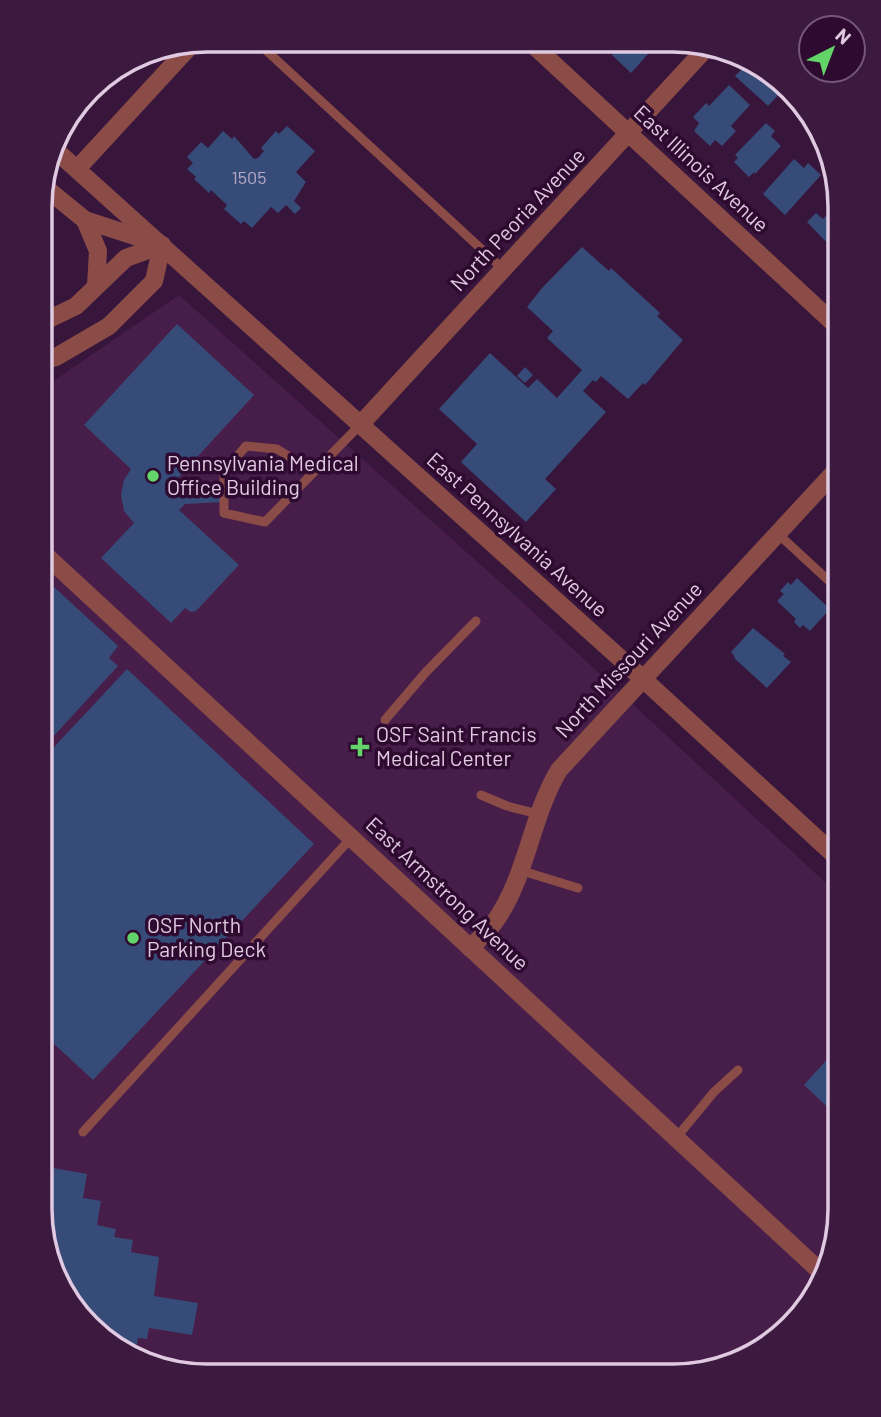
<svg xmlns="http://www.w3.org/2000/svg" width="881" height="1417" font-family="Barlow,sans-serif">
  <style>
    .built { fill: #461e49 }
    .building { fill: #364b78 }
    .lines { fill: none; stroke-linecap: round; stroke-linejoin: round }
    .service { stroke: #8b4c48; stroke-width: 9 }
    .minor { stroke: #8b4c48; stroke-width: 18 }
    .tertiary { stroke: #8b4c48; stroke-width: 18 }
    .poi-dot { fill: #63d469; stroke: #2e0a31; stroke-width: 2.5 }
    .labels { text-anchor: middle; stroke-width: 7; stroke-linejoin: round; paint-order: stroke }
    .number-label { font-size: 18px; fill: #b6aac7 }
    .street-label { font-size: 21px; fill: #e0cae1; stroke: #2e0a31 }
    .poi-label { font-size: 21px; fill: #e0cae1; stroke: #2e0a31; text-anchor: start }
    .rim { fill: none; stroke: #e0cae1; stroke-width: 3.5 }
  </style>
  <rect width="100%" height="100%" fill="#38153b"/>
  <!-- built -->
  <path class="built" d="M179,295L519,599L840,896V1221L806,1311L737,1364L674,1377L185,1375L105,1342L53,1273L40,1209L41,386L49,384Z"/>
  <!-- building -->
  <g class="building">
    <path d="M619,43H658L631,73L612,55Z"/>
    <path d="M747,64L783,82L787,86L768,106L735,76Z"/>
    <path d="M729,85L750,105L731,126L736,131L722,146L715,140L710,146L694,131L699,123L693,117L706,103L709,106Z"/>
    <path d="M766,123L775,131L771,136L781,146L755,174L754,172L749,177L734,162L738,158L735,155Z"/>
    <path d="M287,126L315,151L296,172L306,182L294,201L301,208L295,214L286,205L278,213L271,207L252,228L244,221L241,224L224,209L227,205L211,190L209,193L194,179L196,177L187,169L193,163L187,157L201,142L208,148L223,131L232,139L234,136L254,159L258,158L264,151L261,148L276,131L279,134Z"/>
    <path d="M794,159L804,168L808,163L821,175L785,215L763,194Z"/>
    <path d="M833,209L841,216V241L833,249L807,222L816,213L823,219Z"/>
    <path d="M582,247L609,271L611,268L660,313L657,316L683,340L645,385L643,383L628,399L601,376L596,382L593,380L583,391L606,412L545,479L556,489L526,522L461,462L477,444L439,409L490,353L528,388L537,379L557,398L582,370L547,338L553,331L527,307L542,288Z"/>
    <path d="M177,324L254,395L178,478L184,483L222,482L224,502L185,504L179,510L239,565L196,611L191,612L185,608L171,623L101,558L134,523L124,511L121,495L124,480L131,469L84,425Z"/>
    <path d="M525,367L533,375L525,383L517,376Z"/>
    <path d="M41,575L118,646L109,658L118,666L52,738L43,728L41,730Z"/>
    <path d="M797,578L830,609L810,631L803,625L800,628L794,622L796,619L777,601L784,594L780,591L788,582L791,585Z"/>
    <path d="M753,628L785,654L783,656L791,662L767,688L734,658L735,657L731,652Z"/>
    <path d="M127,669L314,844L93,1080L40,1031L41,761Z"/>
    <path d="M841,743V763L832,755Z"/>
    <path d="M840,1045V1119L804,1085Z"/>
    <path d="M840,1145V1188L829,1178Z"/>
    <path d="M53,1168L87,1174L83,1198L101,1201L97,1225L116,1229L114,1237L133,1240L131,1252L159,1257L154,1296L198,1303L192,1335L149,1328L147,1339L138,1338L135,1354L105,1342L106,1332L97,1331L53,1273L40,1207L47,1208Z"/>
  </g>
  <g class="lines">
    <!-- service -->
    <g class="service">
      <path d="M256,41L503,269"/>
      <path d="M314,472L277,449L246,446L224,472V513L265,522L360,425"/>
      <path d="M777,533L841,592"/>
      <path d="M385,720L426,672L476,621"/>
      <path d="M481,795L507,806L538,814"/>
      <path d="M519,870L578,888"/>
      <path d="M83,1132L352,837"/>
      <path d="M676,1138L714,1092L738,1070"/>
    </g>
    <!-- minor -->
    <g class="minor">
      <path d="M530,42L841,330"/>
      <path d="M77,169L193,43"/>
      <path d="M360,425L709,45"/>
      <path d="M41,551L821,1272"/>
      <path d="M470,948C479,939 489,931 496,920C527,875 531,817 559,770L841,465"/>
    </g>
    <!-- tertiary -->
    <g class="tertiary">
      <path d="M53,148L642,678L840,860"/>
      <path d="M42,185L85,220L156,243"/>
      <path d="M85,220L98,251L96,286"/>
      <path d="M41,323L76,306L126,258L162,245"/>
      <path d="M41,361L56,357L109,326L154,281L162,245"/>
    </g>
  </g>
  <!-- markers -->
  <g class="poi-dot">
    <circle cx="153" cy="476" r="7"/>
    <path d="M356.5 736.5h7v7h7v7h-7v7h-7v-7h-7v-7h7z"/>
    <circle cx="133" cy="938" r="7"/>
  </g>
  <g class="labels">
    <!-- number labels -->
    <g class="number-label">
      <text x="249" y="184">1505</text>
    </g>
    <!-- street labels -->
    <g class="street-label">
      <text transform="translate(701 169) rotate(43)" y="7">East Illinois Avenue</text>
      <text transform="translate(518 220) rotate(-47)" y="7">North Peoria Avenue</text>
      <text transform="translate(517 535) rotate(42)" y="7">East Pennsylvania Avenue</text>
      <text transform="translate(629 660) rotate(-47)" y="7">North Missouri Avenue</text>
      <text transform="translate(447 894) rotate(43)" y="7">East Armstrong Avenue</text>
    </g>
    <!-- poi labels -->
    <g class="poi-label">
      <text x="167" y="471">Pennsylvania Medical<tspan x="167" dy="24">Office Building</tspan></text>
      <text x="376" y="742">OSF Saint Francis<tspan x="376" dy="24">Medical Center</tspan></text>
      <text x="147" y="933">OSF North<tspan x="147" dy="24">Parking Deck</tspan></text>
    </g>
  </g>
  <!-- crop -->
  <path d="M0 0H881V1417H0ZM207 52H673A155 155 0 0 1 828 207V1209A155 155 0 0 1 673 1364H207A155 155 0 0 1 52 1209V207A155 155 0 0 1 207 52Z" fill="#3c193f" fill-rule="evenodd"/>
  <path class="rim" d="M207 52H673A155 155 0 0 1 828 207V1209A155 155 0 0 1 673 1364H207A155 155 0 0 1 52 1209V207A155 155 0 0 1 207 52Z"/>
  <!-- north arrow -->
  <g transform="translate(832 49) rotate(42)"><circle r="33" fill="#2e0a31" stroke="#755777" stroke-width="2"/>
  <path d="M0-5L12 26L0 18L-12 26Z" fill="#63d469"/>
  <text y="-10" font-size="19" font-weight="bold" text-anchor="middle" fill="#e0cae1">N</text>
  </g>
</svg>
